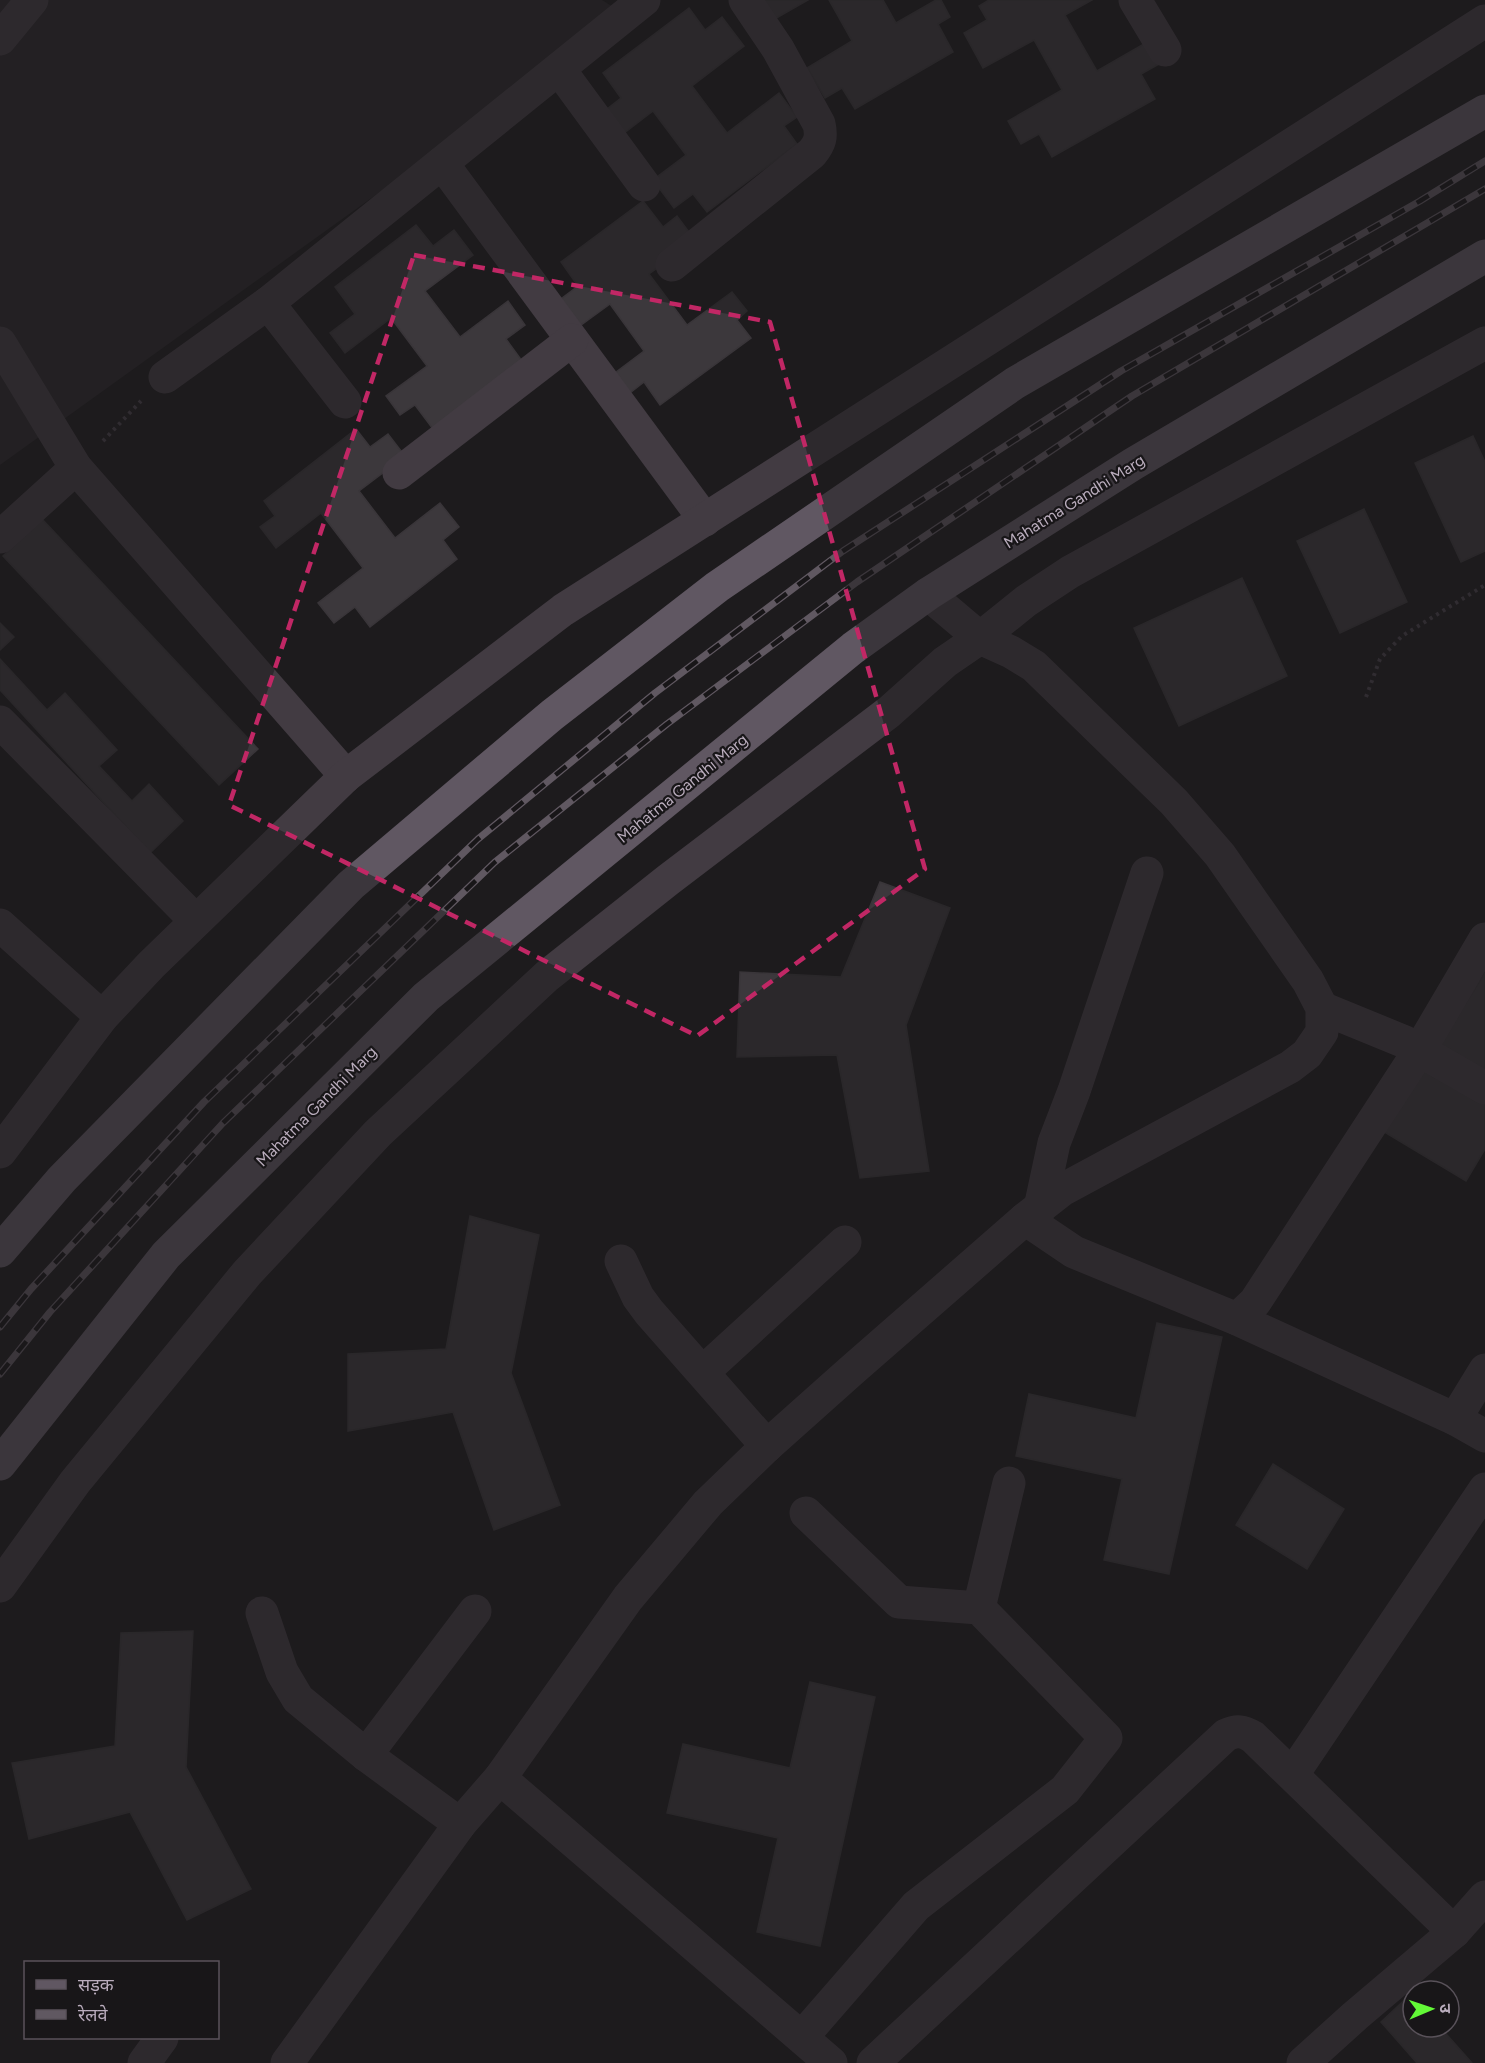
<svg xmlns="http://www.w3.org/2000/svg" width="1485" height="2063" font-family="Figtree,'Noto Sans Devanagari',sans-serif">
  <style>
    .built { fill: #2a272a }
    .building { fill: #3c383c; stroke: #393539; stroke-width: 1.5 }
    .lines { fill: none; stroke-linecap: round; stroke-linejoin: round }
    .path { stroke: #484149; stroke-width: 4; stroke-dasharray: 3 4.5; stroke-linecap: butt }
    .minor { stroke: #423b42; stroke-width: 33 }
    .major { stroke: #605762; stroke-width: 33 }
    .rail-casing { stroke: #605861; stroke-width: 7 }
    .rail { stroke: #181618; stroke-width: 4.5; stroke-dasharray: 14; stroke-linecap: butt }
    .marked { fill: none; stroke: #c12765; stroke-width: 4.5; stroke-dasharray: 12 8; stroke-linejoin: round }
    .labels { text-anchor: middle; stroke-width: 4.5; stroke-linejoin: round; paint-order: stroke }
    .street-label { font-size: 16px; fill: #baadbd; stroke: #181618 }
  </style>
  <rect width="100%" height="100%" fill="#1d1b1d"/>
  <!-- built -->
  <path class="built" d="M0,0H602L626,15L0,465Z"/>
  <!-- building -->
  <g class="building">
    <path d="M761,0H808L773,20Z"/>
    <path d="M829,0H883L896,23L936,0H941L950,17L938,24L953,52L855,109L842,88L825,98L807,68L852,41Z"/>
    <path d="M989,0H1092L1065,15L1097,71L1149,41L1161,63L1141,74L1155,99L1052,157L1039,134L1021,144L1008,121L1062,90L1034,40L983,68L964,33L987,20L979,6Z"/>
    <path d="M689,8L705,30L722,17L744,46L692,86L727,133L779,93L797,117L784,126L797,144L707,212L693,194L674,208L653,180L686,155L653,111L619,137L602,113L621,98L603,73Z"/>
    <path d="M643,201L663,227L677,216L695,240L649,274L687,325L732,292L747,311L737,320L751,338L660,405L644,382L626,396L611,376L644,351L610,304L577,328L557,302L578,286L561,262Z"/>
    <path d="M416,225L433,246L454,230L473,255L425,291L460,337L508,301L525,325L506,339L525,365L436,433L415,405L400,415L386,396L427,366L391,318L345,353L330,333L355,314L335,287Z"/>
    <path d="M356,429L370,447L388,434L405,456L359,491L395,538L440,503L459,527L443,540L457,559L370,627L355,607L334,623L318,603L363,568L321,513L276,548L260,527L275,516L264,501Z"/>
    <path d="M1473,436L1485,462V551L1461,562L1415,463Z"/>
    <path d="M1364,509L1407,602L1340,633L1297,541Z"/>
    <path d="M42,519L258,749L219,785L3,556Z"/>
    <path d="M1242,578L1287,676L1179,726L1134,628Z"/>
    <path d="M0,623L14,637L0,650Z"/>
    <path d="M0,659L47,710L65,693L117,750L99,766L132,801L149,784L183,821L150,853L0,690Z"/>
    <path d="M880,882L950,908L906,1025L929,1171L860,1178L837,1055L737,1057L740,972L841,977Z"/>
    <path d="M1485,973V1076L1438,1045Z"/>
    <path d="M1419,1065L1485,1104V1149L1466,1181L1381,1130Z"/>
    <path d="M470,1216L539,1235L511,1373L560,1505L494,1530L453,1412L348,1431V1354L446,1349Z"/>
    <path d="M1157,1323L1222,1337L1169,1574L1104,1560L1122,1479L1016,1456L1029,1394L1136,1418Z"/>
    <path d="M1273,1464L1344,1509L1307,1569L1236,1525Z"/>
    <path d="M193,1631L186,1767L251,1889L187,1920L130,1812L29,1839L12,1763L115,1746L121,1633Z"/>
    <path d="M810,1682L875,1697L820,1946L757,1932L778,1838L667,1813L683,1744L790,1768Z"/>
    <path d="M1411,1994L1413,2027H1440L1472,2063H1417L1381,2022Z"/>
  </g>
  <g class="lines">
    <!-- path -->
    <g class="path">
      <path d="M103,441L141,401"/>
      <path d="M1366,697L1380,659L1402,636L1485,585"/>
    </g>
    <!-- minor -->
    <g class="minor">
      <path d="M1135,0L1165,50"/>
      <path d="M0,39L32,0"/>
      <path d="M559,69L644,185"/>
      <path d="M442,163L705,520"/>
      <path d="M672,265L812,153C820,143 822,137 819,124L778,49L745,0"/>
      <path d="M268,303L345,402"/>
      <path d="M0,343L76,468L346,776"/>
      <path d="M165,377L268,303L644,0"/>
      <path d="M399,473L572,340"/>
      <path d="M0,537L76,468"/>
      <path d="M0,722L196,921"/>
      <path d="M0,925L102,1017"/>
      <path d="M1322,1008L1405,1042L1485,1088"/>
      <path d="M0,1152L102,1017L151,965L346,776L563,610L1485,21"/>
      <path d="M1040,1208L1054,1143L1074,1091L1147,873"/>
      <path d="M1025,1219L1074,1252L1237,1319L1455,1419L1485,1436"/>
      <path d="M621,1261L638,1297L649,1312L767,1446"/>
      <path d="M1237,1319L1255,1302L1419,1051L1485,939"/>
      <path d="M703,1372L845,1242"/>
      <path d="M1455,1419L1485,1370"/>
      <path d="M0,1586L75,1482L247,1273L378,1133L547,976L668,880L889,712L945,662L980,638L1026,601L1070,572L1485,343"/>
      <path d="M979,1608L1009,1483"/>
      <path d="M262,1613L282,1672L298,1699L366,1755L460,1824"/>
      <path d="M366,1755L475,1611"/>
      <path d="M1293,1774L1485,1489"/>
      <path d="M500,1778L831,2063"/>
      <path d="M1454,1932L1485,1897"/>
      <path d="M802,2037L916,1906L1065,1790L1106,1738L979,1608L899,1602L806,1513"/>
      <path d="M144,2063L162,2038"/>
      <path d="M287,2063L460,1824L500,1778L628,1598L708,1503L767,1446L851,1371L1025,1219L1062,1190L1290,1067L1307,1054L1322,1032V1008L1308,981L1220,855L1174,802L1034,666L1011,652L980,638L928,594"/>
      <path d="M873,2063L1226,1735C1237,1730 1243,1731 1253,1737L1454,1932L1355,2016L1303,2063"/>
    </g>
    <!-- major -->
    <g class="major">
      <path d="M0,1251L62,1179L351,885L552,715L717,587L1015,383L1485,111"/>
      <path d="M0,1464L166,1255L426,997L853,648L928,594L1133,464L1485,256"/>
    </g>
    <defs>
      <g id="rail">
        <path d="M0,1327L31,1289L204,1102L478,839L655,693L843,551L1121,371L1420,201L1485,161"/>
        <path d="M0,1374L50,1312L223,1123L495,862L667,724L857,582L1132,396L1485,189"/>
      </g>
    </defs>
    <!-- rail casing -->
    <use href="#rail" class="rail-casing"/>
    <!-- rail -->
    <use href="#rail" class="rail"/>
  </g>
  <!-- marked area -->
  <path d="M0 0H1485V2063H0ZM414,255L770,322L925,869L697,1036L229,805Z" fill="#1d1b1d" fill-opacity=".55" fill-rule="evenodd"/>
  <path class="marked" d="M414,255L770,322L925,869L697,1036L229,805Z"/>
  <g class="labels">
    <!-- street labels -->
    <g class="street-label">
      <text transform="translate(1074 501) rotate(-32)" y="6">Mahatma Gandhi Marg</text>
      <text transform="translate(682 788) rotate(-39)" y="6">Mahatma Gandhi Marg</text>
      <text transform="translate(316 1106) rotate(-45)" y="6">Mahatma Gandhi Marg</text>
    </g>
  </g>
  <!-- legend -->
  <rect x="24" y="1961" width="195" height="78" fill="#181618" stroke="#59525a" stroke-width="1.5"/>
  <rect x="36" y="1980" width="30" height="9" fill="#605762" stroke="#59525a" stroke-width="1.5"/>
  <text x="78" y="1991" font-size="18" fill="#baadbd">सड़क</text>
  <rect x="36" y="2010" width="30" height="9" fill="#605861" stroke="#59525a" stroke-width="1.5"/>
  <text x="78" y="2021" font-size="18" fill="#baadbd">रेलवे</text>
  <!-- north arrow -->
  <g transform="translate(1431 2009) rotate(88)"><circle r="28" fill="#181618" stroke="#59525a" stroke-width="1.5"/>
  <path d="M0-4.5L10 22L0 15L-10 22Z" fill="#63f937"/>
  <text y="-9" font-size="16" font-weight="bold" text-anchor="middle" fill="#baadbd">उ</text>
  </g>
</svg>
